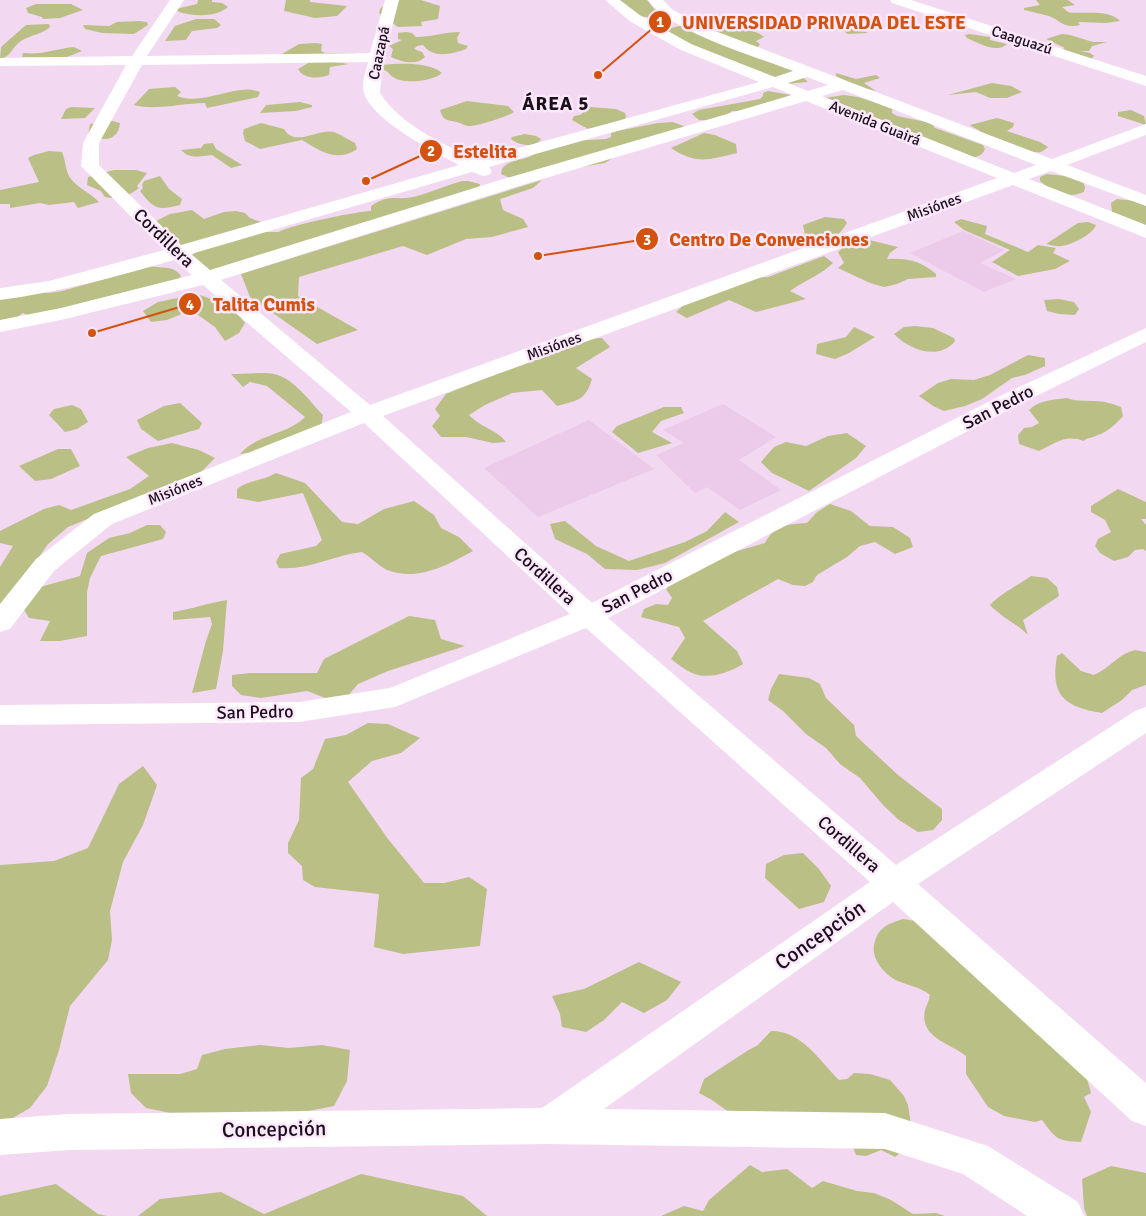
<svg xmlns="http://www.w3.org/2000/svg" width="1146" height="1216" font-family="Signika,sans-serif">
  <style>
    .built { fill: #ebcaea }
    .green { fill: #babf86 }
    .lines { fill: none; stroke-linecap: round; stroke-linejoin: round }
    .minor { fill: #fff; fill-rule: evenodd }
    .labels { text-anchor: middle; stroke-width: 5; stroke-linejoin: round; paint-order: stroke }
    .far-street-label { font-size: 15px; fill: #191019; stroke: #fde7fc }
    .street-label { font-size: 18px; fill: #191019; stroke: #fde7fc }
    .far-district-label { font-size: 19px; font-weight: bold; letter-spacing: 1px; fill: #191019; stroke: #fde7fc }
    .near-street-label { font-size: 21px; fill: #191019; stroke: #fde7fc }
    .leader { fill: none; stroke: #d3520d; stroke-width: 2 }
    .callout-dot { fill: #d3520d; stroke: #fde7fc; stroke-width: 2 }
    .mark-label { font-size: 15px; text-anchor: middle; font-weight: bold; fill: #fff }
    .callout-label { font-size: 19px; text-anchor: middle; font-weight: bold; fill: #d3520d; stroke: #fde7fc; stroke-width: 5; stroke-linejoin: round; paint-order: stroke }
  </style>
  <rect width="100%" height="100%" fill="#f3d8f2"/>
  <!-- built -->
  <g class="built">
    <path d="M963,231L1004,250L980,263L1016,279L984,292L910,253Z"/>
    <path d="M723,404L776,437L739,460L781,490L740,510L707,487L695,493L656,455L684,443L663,430Z"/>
    <path d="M589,420L654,469L538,517L484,468Z"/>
  </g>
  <!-- green -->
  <g class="green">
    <path d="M198,0H212V2L222,3L228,7C216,18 193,16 179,12L176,9L197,4Z"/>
    <path d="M286,0H310V2L347,6L337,16L315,18L284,11Z"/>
    <path d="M391,0H421L440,6L438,19L421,22L422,26L398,27L379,13L380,9Z"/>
    <path d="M613,0H647L658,14C641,23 627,9 613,0Z"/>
    <path d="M1036,0H1068L1075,5L1062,7L1068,12C1083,15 1108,8 1120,21L1106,23L1078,22L1080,25C1063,29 1060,20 1049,16C1040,14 1033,12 1024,10V8L1040,5Z"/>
    <path d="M36,4H71L83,10L60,18L43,19L42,17L28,13L26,8Z"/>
    <path d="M196,19H214L221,25L217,28L192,31L186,40L165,41L175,26Z"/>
    <path d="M139,21L147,22L148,25L134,34L102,33L85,29L83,25L109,26L117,22Z"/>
    <path d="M49,24L50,27C39,36 32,34 21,41C12,47 12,56 0,59L1,47L26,25Z"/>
    <path d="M842,24H852L868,33L847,34L845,31L820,27Z"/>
    <path d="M680,26L789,64L808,82L786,84L758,78L665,31L666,29Z"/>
    <path d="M721,27C735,27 754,28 764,37L756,41L760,44L757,48L715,32Z"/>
    <path d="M406,32L412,33L416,37C431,37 445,32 460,32L457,38L458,43L468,46L466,49C452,54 433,59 423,45L417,46L414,49L422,52L425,57C416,66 402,62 391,57L393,49L389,46L402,40L398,39V33Z"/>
    <path d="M969,34L990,37V40L1007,44C997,54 978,43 967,38L965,35Z"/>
    <path d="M1062,34L1070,35L1093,42H1107L1092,46L1089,51H1080L1090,53L1094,56L1091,59L1061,50L1065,48L1046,39Z"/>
    <path d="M316,43L322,44L321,51L325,53H357L355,55L283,57L282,54L299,44Z"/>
    <path d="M74,47L82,51L67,57H22L23,53C44,55 54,49 74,47Z"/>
    <path d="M327,61L349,64L330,67L329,75C319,79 303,79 298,69L310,62Z"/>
    <path d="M383,65C399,63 430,62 442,73C434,81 403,85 393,77C389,74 389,72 384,70Z"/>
    <path d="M836,73L856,79L876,75L880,78L864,83L876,91L858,87L836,76Z"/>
    <path d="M992,83L1011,86L1022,92L1007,98H990L976,92L948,95Z"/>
    <path d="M175,87L181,92L177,96C205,107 235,82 260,92L258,97L207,108L205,103C182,103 155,111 134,105L149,89Z"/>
    <path d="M768,91L791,95L748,111H732L719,121L699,120L692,114L699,110L760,99L763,96V93Z"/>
    <path d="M844,95L858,97L895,109L892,110V113L897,116L931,123L935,128L983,145L985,149C982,156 977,157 970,158L825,98Z"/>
    <path d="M467,101L508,106L514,112C506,117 476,127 468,126C465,126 461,123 457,122C447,120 443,121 440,110Z"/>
    <path d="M300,102L312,105V107L296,111L260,113L266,105Z"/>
    <path d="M71,107L95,108L85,118L61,119L66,109Z"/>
    <path d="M590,107L616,109L625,113L626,117L624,121L588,129L572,120L574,116L580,115Z"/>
    <path d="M1131,110L1144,116L1146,125L1118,116V112Z"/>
    <path d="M997,118L1014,123L1013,127L1007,131L1040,142L1048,147C1047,148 1043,151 1041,152C1025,155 983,134 970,125Z"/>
    <path d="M112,121L120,123C118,142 103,141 88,136L90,124Z"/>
    <path d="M673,122L689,128L619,154L605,163L512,179L501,174L502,169C509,159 522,161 533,155L530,154L571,141L606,139L611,137V133L617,131L658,123Z"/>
    <path d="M261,123L284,129C295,148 318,128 334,132C340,134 349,140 355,143L357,149C337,163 320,151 302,140L260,149L245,141L243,133L244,129Z"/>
    <path d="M704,133L715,135L736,144L737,153C708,160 697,165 671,148Z"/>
    <path d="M525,134L536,136L541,139C535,148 519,146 511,139L512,137Z"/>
    <path d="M213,143L216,149L242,165L231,168L212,155C199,156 191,160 181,150L201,148L204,144Z"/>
    <path d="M49,151L62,152C66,161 65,171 71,179C79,189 92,194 99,202L78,208L74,202L49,205L40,203L10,208V204H0V190L39,182L28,158L34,155Z"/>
    <path d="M114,170H136L147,173L137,186L139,188C128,196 119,200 105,197L101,191L87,185L88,177Z"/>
    <path d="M1047,174L1073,177L1082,180L1085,187L1084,192C1067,199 1052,192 1040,181V177Z"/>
    <path d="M160,176L169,189L182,199L180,205C157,211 154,209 140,191L143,188L142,185L144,181Z"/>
    <path d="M542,180L533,188L500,199L503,210L523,219L528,227L492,237L466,239L427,255L403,246L299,277L298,296L358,330L317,344L250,297L241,274Z"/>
    <path d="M462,181H468L480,184L479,188L220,276C209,271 195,268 192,255L196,252L256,232H279C287,226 358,211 371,211V206C391,192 398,202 417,196C432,192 447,185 462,181Z"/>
    <path d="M1117,199L1146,202V230L1112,212L1111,203Z"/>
    <path d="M192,210L204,219L224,212L236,211L245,213L250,218L261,222L181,247L154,222L170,214Z"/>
    <path d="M825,217L844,219L847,223C836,241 824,245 805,235L803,225Z"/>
    <path d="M961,219L987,226L985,234L1028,252L1038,245L1056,248L1053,253L1070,261L1055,269L1018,276L992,262L1010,250L964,230L954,222Z"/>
    <path d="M1088,222L1096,225C1092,235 1073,244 1062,246C1057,247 1051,245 1046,244L1078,223Z"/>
    <path d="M869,240L898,247L890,253L887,259C907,258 921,261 936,274V277L908,279L897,284L884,287L870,283L838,268L844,263L838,252L845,246Z"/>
    <path d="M824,256L833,263C821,275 805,280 790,291L806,299L756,312L729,300L687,318L676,312L687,302L746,278L768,277Z"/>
    <path d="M151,266C162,269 174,265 181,276L177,281C138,295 61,332 23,313L0,329V299L41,292L49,293L62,291Z"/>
    <path d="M197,294C215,300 233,306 245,323L239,333L225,341L215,327L191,310L167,320L151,322L143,311L158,302Z"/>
    <path d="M1059,299L1074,302L1079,309L1075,315L1059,314L1047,311L1044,300Z"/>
    <path d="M915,326L933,328L954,338L955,341C939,361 909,350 894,334L904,327Z"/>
    <path d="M854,327L875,337L849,353L835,359L816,354L817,344L846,337Z"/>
    <path d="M602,338L610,347L576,368L592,379C585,401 578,400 557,406L542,390L512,393L485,405L469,415C480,427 496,429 506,442L493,443L466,437H441L432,426L440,416L435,409L446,394L582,339Z"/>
    <path d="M1028,355L1045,358V366L1025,375L1012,378L982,399L965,406L944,411L933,406L919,396L938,383L951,379L974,380L990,375Z"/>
    <path d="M231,374C243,374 263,372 274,374C294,378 310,402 323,415L321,427L259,451L240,454C257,434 287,435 305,417L267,386L250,382L243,387Z"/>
    <path d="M1067,398C1078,402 1082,400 1094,401C1104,401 1113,404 1121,407L1123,416C1112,429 1102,435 1086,439L1084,441C1066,434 1055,443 1039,451L1019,444L1018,435L1024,428L1032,427L1039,423L1029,410C1039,400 1053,400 1067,398Z"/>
    <path d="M180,403L202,423L199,429L158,441L141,429L137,420L164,406Z"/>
    <path d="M72,405L81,409L88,422L77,429L65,432L49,415L54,409Z"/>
    <path d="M664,407H681L684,413L661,421L652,432L672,443L638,453L612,432L617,426Z"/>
    <path d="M847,433L866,446L856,458L809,491L772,473L761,462L774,447L786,442L806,446L828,436Z"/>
    <path d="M172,443L199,450L215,458L201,472L68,527L48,544L0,613V567L13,546L0,543V531L44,509L59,505L71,510L130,489L149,476L126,457L148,448Z"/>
    <path d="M58,449H71L80,466L51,479L35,481L19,466Z"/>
    <path d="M276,473L305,483L342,522L358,524L384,509L414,501L434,515L441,528L459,537L473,551C448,565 417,582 387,570C379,566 370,557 362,552C334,555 306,571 279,568L276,562L280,554L316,546L322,540L303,493L258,502L237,498V489C248,480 263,481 276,473Z"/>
    <path d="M1118,489L1146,502V519H1141L1146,525V551L1143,549L1135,550L1128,557L1114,561L1100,553L1095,546L1098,539L1111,532L1105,520L1091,512V506Z"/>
    <path d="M830,504L851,511L870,526L893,527L910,538L913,547L895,554L875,542L860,546L847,557L817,575L813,582L805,586L793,585L778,579L703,621L737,651L743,664C729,673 708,680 692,673C685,670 678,664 671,659L685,638L679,627L641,617L644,609L656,604L668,605L672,598L666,589L682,573L727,554L765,543C776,523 786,525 807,523L817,512Z"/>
    <path d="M725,512L739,522L665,563L637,570L605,569L587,554L555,539L550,524L565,521L596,546L629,561L685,542L707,531Z"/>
    <path d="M147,525H160L166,532L163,539L101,556L90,578L87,592V636L60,641H40L50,621L29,618L21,605L40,587L80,576L87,553L109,538L130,533Z"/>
    <path d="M1031,576L1047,578L1057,587L1059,596L1023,620L1028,635C1016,623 1001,617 990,605C1001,593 1017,586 1031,576Z"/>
    <path d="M227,600L223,651L216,689L192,693L206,641L212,624L210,617L173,620V612C192,609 208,603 227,600Z"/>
    <path d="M409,616L435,620L441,639L465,646L388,671L358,684L347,697L328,699L307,691L261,698L241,695L232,686V675L250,673H317L324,659Z"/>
    <path d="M1135,650L1146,652V685L1132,690L1122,700L1102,713C1064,707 1050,695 1057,656L1062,653L1081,671L1094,675C1110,668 1118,654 1135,650Z"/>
    <path d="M779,674L809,678L820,684L826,698L854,725L856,736L898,775L942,809V820L933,830L918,832L899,820L884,806L860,778L840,764L826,748L806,734L783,711L768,700L771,689Z"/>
    <path d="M368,723L388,724L420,738L401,753L372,761L348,782L388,839L424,883H444L469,877L487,889L480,946L403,954L374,947L379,894L315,887L303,880L302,866L288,853V843L299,820L301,778L313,769L325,739L346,735Z"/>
    <path d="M143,766L157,785L143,825L123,862L110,911L112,940L108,960L70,1006L59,1050L47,1086L30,1108L4,1123L0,1124V865L54,861L88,848L119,784Z"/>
    <path d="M803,853L819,869L831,886L824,902L799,909L765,878L766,864L784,855Z"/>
    <path d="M903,919L916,921L1086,1075L1091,1093L1084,1097L1091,1112L1081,1142C1057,1141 1056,1139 1042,1120L1035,1122L1004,1116L988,1107L966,1074V1056C950,1043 919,1038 925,1010C927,1005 929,1000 930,995C920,987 910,986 898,981C884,975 869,957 875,941C879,927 890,923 903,919Z"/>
    <path d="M639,962L681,982L667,1000L644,1013L622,1002L604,1020L586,1032L562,1027L560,1014L552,996L584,989Z"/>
    <path d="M771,1031C802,1031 819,1060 839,1080L847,1079L854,1073L870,1074L890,1080L904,1096L908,1105L911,1124L904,1150L895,1157L881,1150L866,1156L856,1155L853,1147L737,1118L712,1100L699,1093L704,1079L747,1051L758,1045Z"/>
    <path d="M260,1045L289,1048L322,1045L350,1050L347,1081L334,1106L308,1111L185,1116L146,1108L131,1093L128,1074H180L197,1069L202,1055L225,1049Z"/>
    <path d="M750,1165L762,1172L787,1169L812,1188L823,1181L857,1191L874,1193L891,1200L913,1214L936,1213L945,1216H661L684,1206L703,1211L709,1200Z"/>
    <path d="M1111,1166L1146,1173V1216H1087L1084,1208L1082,1179Z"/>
    <path d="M361,1174L463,1196L487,1216H138L160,1199L221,1192L264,1214Z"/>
    <path d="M56,1184L98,1214L107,1216H0V1196Z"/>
  </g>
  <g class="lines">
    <!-- minor -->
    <g class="minor">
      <path d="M170,0H184L147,56L370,53L385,0H399L383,62L380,93C400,125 443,143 475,160L759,82L681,50L631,22L605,0H620L641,16L691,44L775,77L793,71C755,56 672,33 648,0H663L673,10L710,29L1052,159L1146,124V135L1067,165L1146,195V206L1051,171L1029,179L1146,225V238L1013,185L383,416L592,603L1000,396L1146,328V342L1016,406L608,618L896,865L1135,711L1146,707V733L918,884L1146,1083V1126L1132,1121L893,902L604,1109L885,1113L988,1146L1078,1202L1084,1216H1027L963,1174L885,1149L548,1144L69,1150L0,1155V1119L69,1114L542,1108L870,882L586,628L395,707L299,722L0,725V705L299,702L390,688L570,614L364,423L112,524L54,571L10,629L0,632V604L36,559L94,514L351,412L203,285L61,320L0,332V320L61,308L192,275L174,260C116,277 60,292 0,300V288L49,281L164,250L81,166L83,143L126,65L0,66V58L132,56ZM368,62C366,71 361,84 364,93C372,120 434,152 459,165L181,245L99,165V143L142,65ZM807,77L828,85L808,91L788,83ZM773,87L792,95L500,180L210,270L191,254L472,172L483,176L489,175L492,171L489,167ZM843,90L1036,165L1014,173L822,96ZM806,101L997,178L370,405L221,280L512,188Z"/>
      <path d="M890,0H911L1146,76V86L892,3Z"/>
    </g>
  </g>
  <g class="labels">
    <!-- far-street labels -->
    <g class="far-street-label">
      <text transform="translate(1022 40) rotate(18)" y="5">Caaguazú</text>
      <text transform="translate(379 53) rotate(-78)" y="5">Caazapá</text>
      <text transform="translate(875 123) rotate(22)" y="5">Avenida Guairá</text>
      <text transform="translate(934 207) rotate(-20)" y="5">Misiónes</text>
      <text transform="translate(554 346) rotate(-20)" y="5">Misiónes</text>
      <text transform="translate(175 490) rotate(-22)" y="5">Misiónes</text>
    </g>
    <!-- street labels -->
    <g class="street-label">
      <text transform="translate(164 238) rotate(44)" y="6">Cordillera</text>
      <text transform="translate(998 407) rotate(-27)" y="6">San Pedro</text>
      <text transform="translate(545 576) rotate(42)" y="6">Cordillera</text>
      <text transform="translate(637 591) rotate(-27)" y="6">San Pedro</text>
      <text transform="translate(255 712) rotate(-1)" y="6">San Pedro</text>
      <text transform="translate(849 844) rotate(41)" y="6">Cordillera</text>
    </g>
    <!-- far-district labels -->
    <g class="far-district-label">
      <text x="556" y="110">ÁREA 5</text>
    </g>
    <!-- near-street labels -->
    <g class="near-street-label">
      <text transform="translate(820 935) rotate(-35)" y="7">Concepción</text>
      <text transform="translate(274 1129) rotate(-1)" y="7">Concepción</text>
    </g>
  </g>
  <!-- callouts -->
  <path class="leader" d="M598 75L660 22M366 181L431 151M538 256L647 239M92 333L190 304"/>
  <g class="callout-dot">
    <circle cx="598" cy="75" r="5"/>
    <circle cx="366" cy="181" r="5"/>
    <circle cx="538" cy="256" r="5"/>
    <circle cx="92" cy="333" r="5"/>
    <circle cx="660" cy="22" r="12"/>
    <circle cx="431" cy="151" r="12"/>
    <circle cx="647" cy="239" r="12"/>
    <circle cx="190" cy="304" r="12"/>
  </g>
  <g class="mark-label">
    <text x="660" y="27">1</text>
    <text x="431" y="156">2</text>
    <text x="647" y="245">3</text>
    <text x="190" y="310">4</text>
  </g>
  <g class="callout-label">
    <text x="824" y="29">UNIVERSIDAD PRIVADA DEL ESTE</text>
    <text x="485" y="158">Estelita</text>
    <text x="769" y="246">Centro De Convenciones</text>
    <text x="264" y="311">Talita Cumis</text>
  </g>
</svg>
